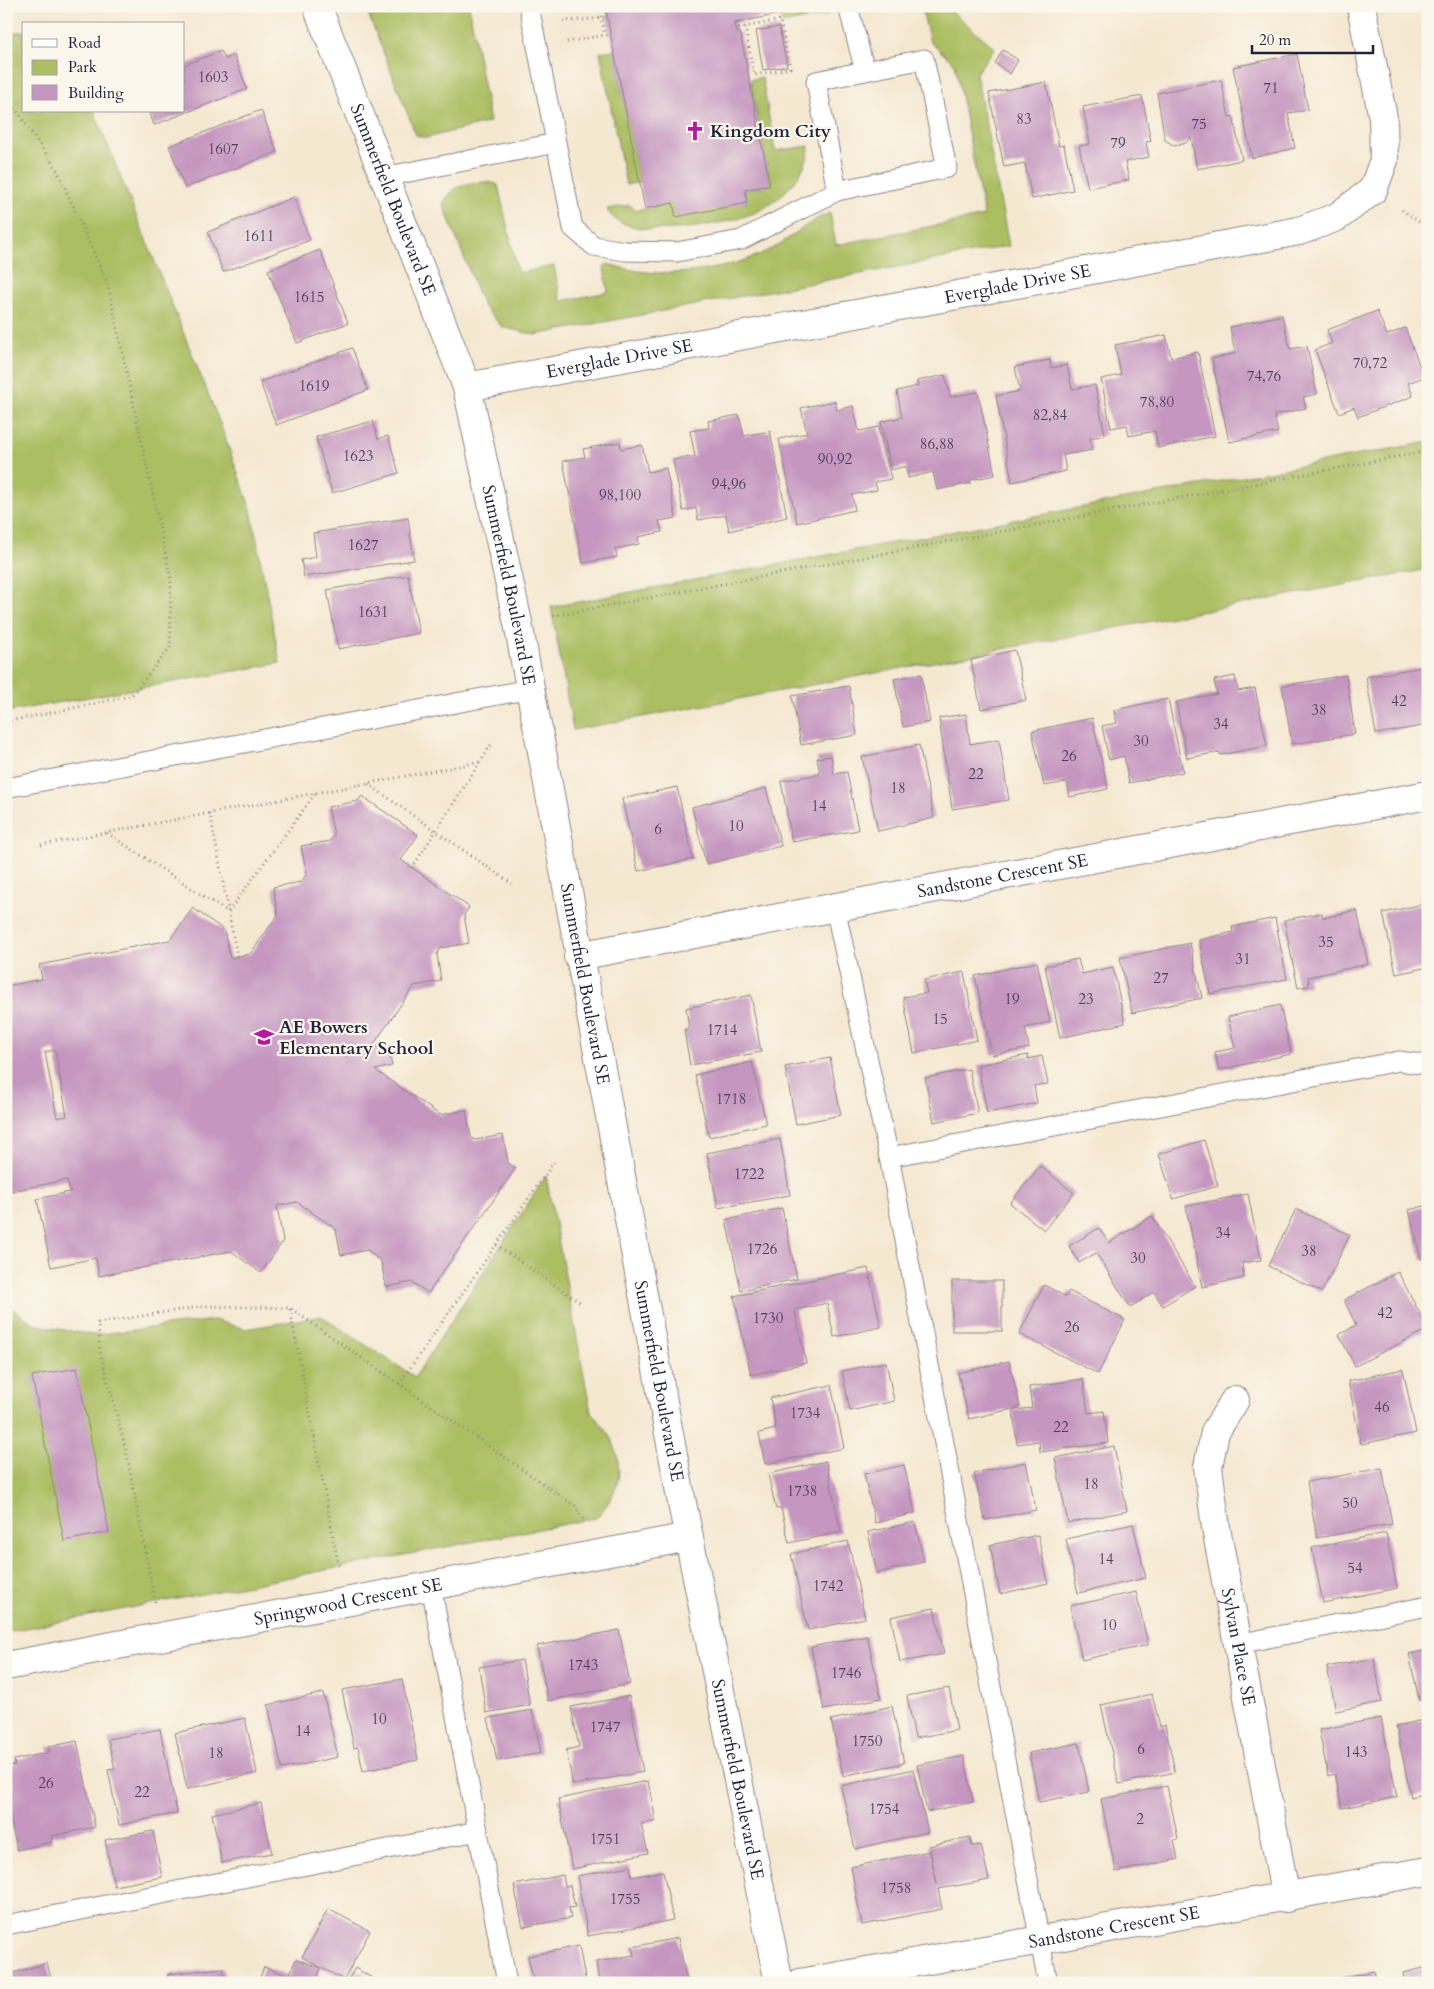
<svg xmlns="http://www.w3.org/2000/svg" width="1434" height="1989" font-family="Cardo,serif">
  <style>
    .green { fill: #acbe62; stroke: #67704e }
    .building { fill: #c596c0; fill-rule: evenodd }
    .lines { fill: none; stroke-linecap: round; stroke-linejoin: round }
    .service-casing { stroke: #8c8586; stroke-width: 21 }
    .minor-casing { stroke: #8c8586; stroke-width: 30 }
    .tertiary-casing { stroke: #8c8586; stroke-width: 30 }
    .path { stroke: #8c8586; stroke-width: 3; stroke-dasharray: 1 4; stroke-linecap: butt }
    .service { stroke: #fff; stroke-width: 19 }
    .minor { stroke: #fff; stroke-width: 28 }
    .tertiary { stroke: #fff; stroke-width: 28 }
    .labels { text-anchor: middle; stroke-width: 4.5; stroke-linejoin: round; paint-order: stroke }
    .number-label { font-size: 15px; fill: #4b3f5c }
    .poi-label { font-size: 18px; font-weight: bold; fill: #22223b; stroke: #fbf7ec; text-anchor: start }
    .street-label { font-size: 18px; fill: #22223b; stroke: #fbf7ec }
  </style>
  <rect width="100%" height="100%" fill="#fbf7ec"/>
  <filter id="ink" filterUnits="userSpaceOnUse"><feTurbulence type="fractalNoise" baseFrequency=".02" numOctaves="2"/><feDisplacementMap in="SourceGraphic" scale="10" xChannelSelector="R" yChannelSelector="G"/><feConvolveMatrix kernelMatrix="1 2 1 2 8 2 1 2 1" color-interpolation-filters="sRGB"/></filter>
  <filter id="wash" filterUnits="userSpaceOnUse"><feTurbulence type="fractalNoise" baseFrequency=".0096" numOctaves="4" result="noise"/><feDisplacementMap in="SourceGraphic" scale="20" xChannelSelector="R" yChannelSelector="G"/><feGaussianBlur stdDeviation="1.12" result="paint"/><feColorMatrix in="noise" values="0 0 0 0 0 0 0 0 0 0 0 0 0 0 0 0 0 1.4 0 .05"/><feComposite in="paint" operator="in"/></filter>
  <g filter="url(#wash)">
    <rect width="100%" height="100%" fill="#f5e8d1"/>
    <!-- green -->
    <g class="green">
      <path d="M365,6H469L490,122L426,138L416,135Z"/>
      <path d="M819,6H826L828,14L783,24L780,15Z"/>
      <path d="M921,6H945L995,48L976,73L1009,246L535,335L502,327L483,306L443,204C446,199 450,192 455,189C465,183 488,179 498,185L518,273L554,266L561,301L608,292L604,267L608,264C659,281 728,273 775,247C794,236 808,221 830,213L836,245L984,216L955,64L930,42Z"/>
      <path d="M24,31V111H94L221,426L251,510L280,663L6,712V34Z"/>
      <path d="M614,50L640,182L626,185L600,52Z"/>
      <path d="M762,77L775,151L809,146C809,173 779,203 754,213C725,225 622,245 607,209L629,205L637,210L673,203H747L745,190L770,185L750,80Z"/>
      <path d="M1428,442V569L573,730L551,607Z"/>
      <path d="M546,1176L591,1412C597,1420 608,1430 612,1440C625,1472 619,1493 596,1518L6,1632V1305L37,1325L93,1335L214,1320L246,1329L321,1316L415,1377Z"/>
    </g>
    <g id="blocks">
      <!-- building -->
      <g class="building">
        <path d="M605,6H819L735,23L737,33L740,32L770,185L745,190L747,203L676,217L673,203L645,209Z"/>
        <path d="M779,27L787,66L763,70L756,31Z"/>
        <path d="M1003,50L1018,60L1010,74L995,63Z"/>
        <path d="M221,51L225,59L234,55L247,89L154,125L149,111H184V65Z"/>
        <path d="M1297,54L1308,110L1288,113L1295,148L1252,158L1233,67Z"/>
        <path d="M1221,80L1229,117L1233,116L1242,160L1197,169L1191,137L1186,143L1175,146L1165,140L1157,93Z"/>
        <path d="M1046,82L1059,146L1064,145L1073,190L1032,199L1025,163L1004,167L989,93Z"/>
        <path d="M1142,96L1151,141L1146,142L1149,157L1125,162L1129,180L1088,188L1079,146L1090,144L1083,107Z"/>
        <path d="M261,110L277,152L185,188L169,146Z"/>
        <path d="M294,197L310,240L223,272L208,232Z"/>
        <path d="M320,250L348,323L297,343L268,270Z"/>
        <path d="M1377,311L1387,335L1405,328L1424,377L1408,383L1413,396L1358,417L1354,407L1339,413L1315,350L1332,343L1327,330Z"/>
        <path d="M1282,315L1290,349L1307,346L1317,394L1303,397L1306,408L1274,415L1278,432L1229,442L1212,359L1235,353L1230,327Z"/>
        <path d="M1166,335L1171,358L1198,352L1215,436L1158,448L1155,431L1129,436L1127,425L1111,428L1101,379L1121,375L1115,345Z"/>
        <path d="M1428,335V348L1421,341Z"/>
        <path d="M352,348L368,390L276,425L260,382Z"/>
        <path d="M1050,360L1051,368L1067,365L1072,389L1095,385L1105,435L1090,438L1092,450L1063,455L1066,471L1012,482L996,396L1020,391L1015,367Z"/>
        <path d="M945,375L950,397L978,392L995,475L970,480L971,483L937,490L933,472L908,478L906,466L891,470L881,422L902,417L897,391L918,386L917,381Z"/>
        <path d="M835,401L837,410L853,406L859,431L879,427L891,479L875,482L877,490L852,495L855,510L797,523L779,439L807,433L801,408Z"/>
        <path d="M739,415L744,436L770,431L787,517L729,531L726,515L698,520L696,508L683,511L673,460L695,456L690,431L709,428L708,421Z"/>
        <path d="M373,421L378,439L388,436L399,473L332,493L316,437Z"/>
        <path d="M620,442L621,449L642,445L648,472L666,468L676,518L659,521L662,532L638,537L639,544L615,549L617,557L583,563L563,461L585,457L583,449Z"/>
        <path d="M408,518L414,560L304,577L301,560L316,557L313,533Z"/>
        <path d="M408,575L419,633L338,649L327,590Z"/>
        <path d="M1015,650L1026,700L981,709L971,660Z"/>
        <path d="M1428,666V725L1376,734L1366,677Z"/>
        <path d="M921,674L930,722L903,727L894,679Z"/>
        <path d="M1346,675L1355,734L1292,744L1282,686Z"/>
        <path d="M1235,676L1238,691L1255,688L1267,746L1220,755V752L1187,758L1176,702L1217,694L1214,680Z"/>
        <path d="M849,686L857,735L801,745L792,696Z"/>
        <path d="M1168,699L1183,772L1129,783L1124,756L1109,760L1102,726L1117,723L1114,710Z"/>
        <path d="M966,714L970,744L999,739L1009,800L952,809L939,718Z"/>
        <path d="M1092,718L1108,789L1070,797L1067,782L1044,786L1032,731Z"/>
        <path d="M919,745L934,818L878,831L862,757Z"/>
        <path d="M831,756L834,774L847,772L858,830L792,842L781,781L820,774L817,758Z"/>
        <path d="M677,787L693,859L638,871L622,799Z"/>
        <path d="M766,788L781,846L706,864L692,807Z"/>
        <path d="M362,796L418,835L401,860L469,907L464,915L469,943L441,948L437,954L441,981L414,986L371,1048L388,1046L392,1066L375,1070L440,1115L466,1110L471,1137L475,1140L503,1135L508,1163L516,1168L428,1293L412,1282L386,1287L381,1261L367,1250L341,1255L336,1229L297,1202L277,1206L283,1241L261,1273L231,1251L99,1276L96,1258L51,1267L37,1199L70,1192L67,1180L6,1192V986L42,979L39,965L170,940L193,908L224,930L230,958L250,954L278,915L273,887L301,882L307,874L301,846L330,841L334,835L328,807L358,801ZM55,1050L67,1116L57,1118L45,1052Z"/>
        <path d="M1428,903V967L1396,974L1383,913Z"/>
        <path d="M1357,910L1368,964L1308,977L1309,986L1298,988L1284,920L1322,913L1323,918Z"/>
        <path d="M1275,918L1287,979L1210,994L1199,940L1233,932L1232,927Z"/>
        <path d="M1190,943L1202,998L1132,1013L1120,958Z"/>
        <path d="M1078,959L1082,974L1113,967L1125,1023L1060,1038L1045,966Z"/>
        <path d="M1037,962L1050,1022L1025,1028L1029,1048L992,1055L975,976Z"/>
        <path d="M964,972L977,1040L914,1053L903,997L927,993L924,980Z"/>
        <path d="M751,995L761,1052L690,1065L684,1030L689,1029L686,1008Z"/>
        <path d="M1280,1005L1291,1054L1219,1070L1215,1052L1235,1048L1228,1017Z"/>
        <path d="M1028,1055V1059L1042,1056L1048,1084L1034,1086L1037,1103L987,1113L978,1065Z"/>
        <path d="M830,1058L841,1115L796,1124L785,1067Z"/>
        <path d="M752,1062L766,1124L709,1137L695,1075Z"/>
        <path d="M969,1069L978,1113L934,1122L925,1078Z"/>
        <path d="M780,1139L790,1195L718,1208L707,1153Z"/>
        <path d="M1204,1140L1218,1186L1173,1199L1159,1154Z"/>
        <path d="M1040,1166L1074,1193L1044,1230L1010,1203Z"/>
        <path d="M1248,1194L1261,1260L1242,1263L1244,1278L1202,1287L1186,1206Z"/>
        <path d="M1428,1205V1258L1421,1259L1409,1210Z"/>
        <path d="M782,1208L797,1279L741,1291L726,1220Z"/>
        <path d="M1296,1209L1350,1235L1322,1292L1268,1266Z"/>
        <path d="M1152,1216L1195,1286L1163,1306L1154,1292L1130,1307L1096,1253L1079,1263L1069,1246L1099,1228L1109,1243Z"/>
        <path d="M868,1268L881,1327L834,1337L827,1303L795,1310L806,1363L751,1375L734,1296Z"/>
        <path d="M1398,1272L1428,1329L1355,1366L1339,1335L1356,1325L1344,1300Z"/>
        <rect x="952" y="1281" width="50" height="50"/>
        <path d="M1044,1285L1066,1297L1069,1291L1125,1320L1098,1374L1019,1334Z"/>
        <path d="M1009,1361L1020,1407L969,1419L958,1373Z"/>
        <path d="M886,1362L894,1401L850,1411L842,1371Z"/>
        <path d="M77,1368L109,1532L64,1541L32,1376Z"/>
        <path d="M1403,1369L1416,1433L1361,1444L1348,1381Z"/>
        <path d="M1083,1379L1088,1413L1104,1411L1108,1443L1040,1452L1039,1441L1017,1444L1013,1410L1032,1408L1029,1387Z"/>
        <path d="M831,1385L844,1448L765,1464L759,1433L776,1429L770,1398Z"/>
        <path d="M1114,1446L1127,1511L1068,1523L1055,1458Z"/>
        <path d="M826,1461L841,1532L789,1543L781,1508L776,1509L768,1474Z"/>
        <path d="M1026,1462L1036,1510L985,1520L974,1473Z"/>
        <path d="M904,1465L915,1513L875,1523L864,1474Z"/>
        <path d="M1382,1468L1392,1524L1317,1538L1307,1482Z"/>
        <path d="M915,1522L924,1562L877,1573L868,1532Z"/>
        <path d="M1133,1524L1146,1578L1078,1593L1066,1539Z"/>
        <path d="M1386,1533L1397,1588L1323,1603L1312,1548Z"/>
        <path d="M1038,1535L1048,1583L1000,1594L990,1545Z"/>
        <path d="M848,1541L865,1618L808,1630L791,1554Z"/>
        <path d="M1136,1592L1148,1645L1082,1660L1070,1606Z"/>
        <path d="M934,1608L944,1654L900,1662L891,1617Z"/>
        <path d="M619,1630L630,1684L548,1701L537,1646Z"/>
        <path d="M867,1636L881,1698L824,1710L811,1647Z"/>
        <path d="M1428,1650V1698L1419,1700L1409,1654Z"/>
        <path d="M1374,1658L1382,1702L1336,1711L1327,1667Z"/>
        <path d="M522,1660L530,1705L486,1713L479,1667Z"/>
        <path d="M402,1679L418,1760L363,1771L358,1747L354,1748L342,1690Z"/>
        <path d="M949,1688L957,1730L915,1738L907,1696Z"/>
        <path d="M323,1693L338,1757L282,1769L268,1705Z"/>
        <path d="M1152,1694L1160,1727L1165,1725L1175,1772L1119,1784L1101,1705Z"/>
        <path d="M629,1696L643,1772L573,1785L566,1750L579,1747L571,1707Z"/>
        <path d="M892,1706L904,1763L843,1776L831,1720Z"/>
        <path d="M532,1710L541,1753L497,1761L488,1718Z"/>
        <path d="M245,1718L257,1773L187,1789L175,1733Z"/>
        <path d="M1381,1718L1397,1797L1342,1808L1335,1774L1328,1776L1319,1730Z"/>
        <path d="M1428,1719V1793L1411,1797L1396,1726Z"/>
        <path d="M160,1729L177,1813L119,1825L108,1770L115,1769L108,1739Z"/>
        <path d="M77,1741L95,1827L51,1836L52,1842L17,1850L6,1799V1767L15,1765L14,1760L50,1752L48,1747Z"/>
        <path d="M1079,1743L1089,1792L1039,1802L1029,1753Z"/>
        <path d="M964,1756L973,1802L927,1812L917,1765Z"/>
        <path d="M913,1769L928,1832L855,1849L841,1786Z"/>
        <path d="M648,1781L656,1821L641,1824L648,1853L572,1869L558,1799Z"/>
        <path d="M1167,1786L1178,1839L1174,1840L1178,1859L1116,1872L1101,1799Z"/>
        <path d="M261,1803L272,1853L222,1863L212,1814Z"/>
        <path d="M153,1831L162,1877L114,1886L105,1840Z"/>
        <path d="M970,1837L972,1846L981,1845L989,1880L938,1889L942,1909L862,1925L851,1867L930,1851L937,1884L929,1846Z"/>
        <path d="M630,1866L632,1877L663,1871L673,1920L588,1936L577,1876Z"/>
        <path d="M563,1875L565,1886L570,1885L575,1907L569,1908L571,1918L523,1927L514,1885Z"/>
        <path d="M328,1909L370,1931L344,1980L302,1957Z"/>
        <path d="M678,1938L687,1983H599L596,1962L634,1955L632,1947Z"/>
        <path d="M579,1946L586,1983H534L528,1956Z"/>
        <path d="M296,1959L321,1968L315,1983H258L264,1967L289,1976Z"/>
        <path d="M47,1963L52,1983H6V1975Z"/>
        <path d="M1428,1967V1983H1405L1403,1973Z"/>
        <path d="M223,1968L225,1983H169L168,1974Z"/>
        <path d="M355,1968L381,1983H346Z"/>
        <path d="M1374,1971L1377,1983H1322V1982Z"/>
      </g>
    </g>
  </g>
  <g filter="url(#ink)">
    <use href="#blocks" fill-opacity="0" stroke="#8c8586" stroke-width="1"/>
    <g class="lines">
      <defs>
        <g id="service">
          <path d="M529,6L573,228L594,246L625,251L677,252L741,240L837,191L816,81L865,71L848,6"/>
          <path d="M384,177L556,143"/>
          <path d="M837,191L947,168L924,59L865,71"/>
          <path d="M6,788L530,689"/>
          <path d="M835,907L889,1157L1048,1983"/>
          <path d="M889,1157L1399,1061L1428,1065"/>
          <path d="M431,1586L507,1983"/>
          <path d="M1238,1644L1428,1606"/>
          <path d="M6,1925L478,1831"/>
        </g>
        <g id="minor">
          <path id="s1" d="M467,387L1299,231L1337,217L1373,190L1384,160L1383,118L1361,6"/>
          <path id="s2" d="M578,956L1428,795"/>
          <path id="s3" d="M1235,1400L1215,1432L1208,1467L1216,1528L1286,1898"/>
          <path id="s4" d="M6,1666L689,1537"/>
          <path id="s5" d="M800,1983L1428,1871"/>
        </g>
        <g id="tertiary">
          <path id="s6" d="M317,6L467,387L518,623L681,1498L779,1983"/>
        </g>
      </defs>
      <!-- service casing -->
      <use href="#service" class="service-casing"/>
      <!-- minor casing -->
      <use href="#minor" class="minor-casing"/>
      <!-- tertiary casing -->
      <use href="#tertiary" class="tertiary-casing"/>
      <!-- path -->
      <g class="path">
        <path d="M599,6L605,35"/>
        <path d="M563,21L608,18"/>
        <path d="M738,23L739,28L780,20L790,68L754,75L745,27"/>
        <path d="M567,42L611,34"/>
        <path d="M6,95L57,170L108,285L171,580L170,648L131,696L6,722"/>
        <path d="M1402,210L1428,228"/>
        <path d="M553,616L1428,451"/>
        <path d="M368,784L512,884"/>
        <path d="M210,813L237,957"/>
        <path d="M107,833L228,912L315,794"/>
        <path d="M41,845L480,762"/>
        <path d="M412,868L491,745"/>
        <path d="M496,1245L581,1303"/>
        <path d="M290,1309L339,1568"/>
        <path d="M399,1384L554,1162"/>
        <path d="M155,1602L126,1450L100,1351L98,1323L205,1306L290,1308L575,1506L585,1522"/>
      </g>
      <!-- service -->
      <use href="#service" class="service"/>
      <!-- minor -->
      <use href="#minor" class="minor"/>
      <!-- tertiary -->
      <use href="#tertiary" class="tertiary"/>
    </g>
  </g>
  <!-- icons -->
  <defs>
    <symbol id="church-bare" viewBox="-9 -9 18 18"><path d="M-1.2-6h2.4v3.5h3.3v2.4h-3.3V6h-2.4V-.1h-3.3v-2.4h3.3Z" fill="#b5179e" stroke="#fbf7ec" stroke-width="2.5" paint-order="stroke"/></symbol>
    <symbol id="school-bare" viewBox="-9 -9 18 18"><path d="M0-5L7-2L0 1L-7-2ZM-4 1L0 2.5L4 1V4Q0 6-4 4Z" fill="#b5179e" stroke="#fbf7ec" stroke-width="2.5" paint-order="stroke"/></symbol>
  </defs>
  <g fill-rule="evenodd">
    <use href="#church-bare" x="681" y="117" width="28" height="28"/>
    <use href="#school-bare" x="250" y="1023" width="28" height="28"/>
  </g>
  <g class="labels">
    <!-- number labels -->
    <g class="number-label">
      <text x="213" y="82">1603</text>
      <text x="1271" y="93">71</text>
      <text x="1024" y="124">83</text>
      <text x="1199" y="129">75</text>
      <text x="1118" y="148">79</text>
      <text x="223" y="154">1607</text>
      <text x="259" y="241">1611</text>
      <text x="309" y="302">1615</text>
      <text x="1370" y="368">70,72</text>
      <text x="1264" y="381">74,76</text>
      <text x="314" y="391">1619</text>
      <text x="1157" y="407">78,80</text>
      <text x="1050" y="420">82,84</text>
      <text x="937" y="449">86,88</text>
      <text x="358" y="461">1623</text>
      <text x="835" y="464">90,92</text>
      <text x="729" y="489">94,96</text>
      <text x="620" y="500">98,100</text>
      <text x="363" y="550">1627</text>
      <text x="373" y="617">1631</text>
      <text x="1399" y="706">42</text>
      <text x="1319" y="715">38</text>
      <text x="1221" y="729">34</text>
      <text x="1141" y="746">30</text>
      <text x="1069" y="761">26</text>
      <text x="976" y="779">22</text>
      <text x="898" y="793">18</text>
      <text x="819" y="811">14</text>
      <text x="736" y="831">10</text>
      <text x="658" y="834">6</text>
      <text x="1326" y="947">35</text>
      <text x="1243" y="964">31</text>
      <text x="1161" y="983">27</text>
      <text x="1012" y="1004">19</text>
      <text x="1086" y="1004">23</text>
      <text x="940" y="1024">15</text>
      <text x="722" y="1035">1714</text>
      <text x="731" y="1104">1718</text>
      <text x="749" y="1179">1722</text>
      <text x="1223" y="1238">34</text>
      <text x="762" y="1254">1726</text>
      <text x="1309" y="1256">38</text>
      <text x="1138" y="1263">30</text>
      <text x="1385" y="1318">42</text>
      <text x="768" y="1323">1730</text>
      <text x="1072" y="1332">26</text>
      <text x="1382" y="1412">46</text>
      <text x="805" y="1418">1734</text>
      <text x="1061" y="1432">22</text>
      <text x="1091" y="1489">18</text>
      <text x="802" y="1496">1738</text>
      <text x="1350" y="1508">50</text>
      <text x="1106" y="1564">14</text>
      <text x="1355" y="1573">54</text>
      <text x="828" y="1591">1742</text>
      <text x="1109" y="1630">10</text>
      <text x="583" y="1670">1743</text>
      <text x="846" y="1678">1746</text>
      <text x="379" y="1724">10</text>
      <text x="605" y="1732">1747</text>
      <text x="303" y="1736">14</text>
      <text x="867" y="1746">1750</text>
      <text x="1141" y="1754">6</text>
      <text x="1356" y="1757">143</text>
      <text x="216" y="1758">18</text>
      <text x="46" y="1788">26</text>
      <text x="142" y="1797">22</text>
      <text x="884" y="1814">1754</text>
      <text x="1140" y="1824">2</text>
      <text x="605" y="1844">1751</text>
      <text x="896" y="1893">1758</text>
      <text x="625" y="1904">1755</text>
    </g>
    <!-- poi labels -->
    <g class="poi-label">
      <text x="710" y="137">Kingdom City</text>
      <text x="279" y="1033">AE Bowers<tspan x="279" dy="21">Elementary School</tspan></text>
    </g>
    <!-- street labels -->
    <g class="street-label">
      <text dy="6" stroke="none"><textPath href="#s6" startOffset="208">Summerfield Boulevard SE</textPath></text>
      <text dy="6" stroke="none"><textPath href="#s1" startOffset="560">Everglade Drive SE</textPath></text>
      <text dy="6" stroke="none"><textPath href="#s1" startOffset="155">Everglade Drive SE</textPath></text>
      <text dy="6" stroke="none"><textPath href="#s6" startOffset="612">Summerfield Boulevard SE</textPath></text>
      <text dy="6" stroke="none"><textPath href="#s2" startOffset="432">Sandstone Crescent SE</textPath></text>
      <text dy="6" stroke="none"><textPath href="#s6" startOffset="1018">Summerfield Boulevard SE</textPath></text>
      <text dy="6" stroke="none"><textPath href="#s6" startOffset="1422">Summerfield Boulevard SE</textPath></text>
      <text dy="6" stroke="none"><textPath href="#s4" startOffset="348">Springwood Crescent SE</textPath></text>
      <text dy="6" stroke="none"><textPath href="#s3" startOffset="256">Sylvan Place SE</textPath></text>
      <text dy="6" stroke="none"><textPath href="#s6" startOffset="1828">Summerfield Boulevard SE</textPath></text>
      <text dy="6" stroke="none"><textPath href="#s5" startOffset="319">Sandstone Crescent SE</textPath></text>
    </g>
  </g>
  <!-- margin -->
  <rect width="1434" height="1989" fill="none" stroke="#fbf7ec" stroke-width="25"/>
  <!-- legend -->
  <rect x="22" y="22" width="162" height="90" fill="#fbf7ec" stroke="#a4a2a5"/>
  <rect x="32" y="39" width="25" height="8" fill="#ffffff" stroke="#a4a2a5"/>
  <text x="68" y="48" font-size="15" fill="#22223b">Road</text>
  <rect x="32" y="60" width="25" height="15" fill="#acbe62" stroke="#a4a2a5"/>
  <text x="68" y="72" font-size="15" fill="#22223b">Park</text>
  <rect x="32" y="85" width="25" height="15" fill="#c596c0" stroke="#a4a2a5"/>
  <text x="68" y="98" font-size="15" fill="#22223b">Building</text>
  <!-- scale -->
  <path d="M1252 45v8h121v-8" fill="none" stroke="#22223b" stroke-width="2.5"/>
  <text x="1259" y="45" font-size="15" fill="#22223b" stroke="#fbf7ec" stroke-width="4" paint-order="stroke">20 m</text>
</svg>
